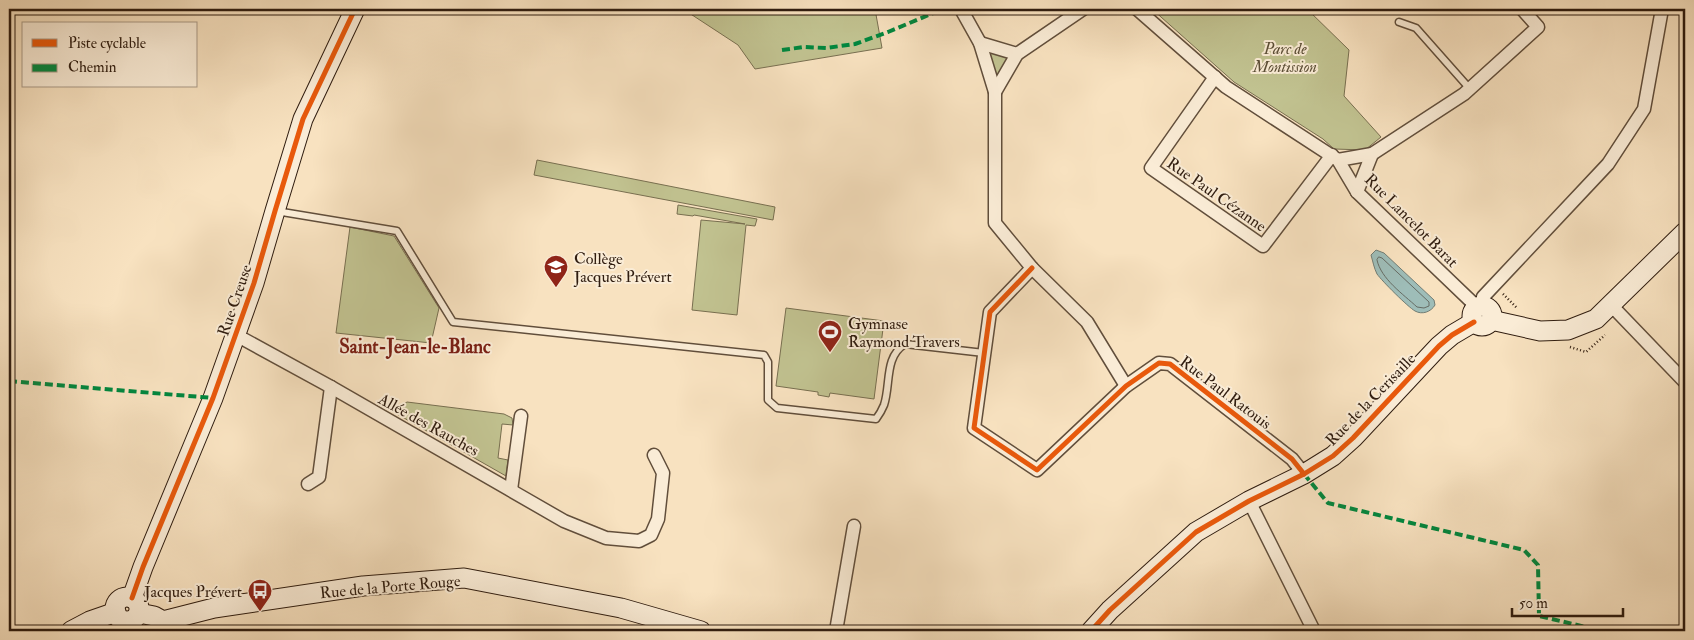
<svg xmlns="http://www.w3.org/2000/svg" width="1694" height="640" font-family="'IM FELL Double Pica',serif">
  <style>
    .green { fill: #c1c290; stroke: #786f50 }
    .water { fill: #9ebdb8; stroke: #727d74 }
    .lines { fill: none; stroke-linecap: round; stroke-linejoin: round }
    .shore { stroke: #666c64; stroke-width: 1 }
    .lane-casing { stroke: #614e3b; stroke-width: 9 }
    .street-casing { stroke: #614e3b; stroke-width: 15 }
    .secondary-casing { stroke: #2f1c0f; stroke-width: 21 }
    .path { stroke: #2f1c0f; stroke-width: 2.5; stroke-dasharray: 1 2.5; stroke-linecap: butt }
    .lane { stroke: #faecd6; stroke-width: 6 }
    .street { stroke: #faecd6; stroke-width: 12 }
    .secondary { stroke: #faecd6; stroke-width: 19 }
    .quiet { stroke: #00873e; stroke-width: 4; stroke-dasharray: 8 4; stroke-linecap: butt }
    .cycleway-casing { stroke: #faecd6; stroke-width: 8 }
    .cycleway { stroke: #e8590c; stroke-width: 5 }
    .labels { text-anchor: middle; stroke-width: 4; stroke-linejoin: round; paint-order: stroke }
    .park-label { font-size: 16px; font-style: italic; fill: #5b4e36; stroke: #faecd6 }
    .street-label { font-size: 16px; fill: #2f1c0f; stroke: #faecd6 }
    .poi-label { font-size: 16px; fill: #2f1c0f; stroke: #faecd6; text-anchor: start }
    .quarter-label { font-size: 19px; font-weight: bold; fill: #7a1f14; stroke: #faecd6 }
  </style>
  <rect width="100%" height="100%" fill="#f8e2c0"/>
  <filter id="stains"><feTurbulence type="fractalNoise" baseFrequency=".004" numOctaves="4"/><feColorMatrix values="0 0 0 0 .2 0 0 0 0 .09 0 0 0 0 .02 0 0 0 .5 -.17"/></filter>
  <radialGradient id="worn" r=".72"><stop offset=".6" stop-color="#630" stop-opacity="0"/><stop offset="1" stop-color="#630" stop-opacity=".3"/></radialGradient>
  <!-- green -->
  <g class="green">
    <path d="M683,9H875L882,48L755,69L738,45Z"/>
    <path d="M1152,9H1307L1349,50L1344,96L1381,137L1365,150L1334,149L1323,139L1234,82Z"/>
    <path d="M980,43L1017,54L995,92Z"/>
    <path d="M537,160L775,207L773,220L534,175Z"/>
    <path d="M678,205L757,219L755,226L746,225L737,315L692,310L701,220L745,224L694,215L693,216L677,214Z"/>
    <path d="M350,227L394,236L439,308L431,343L336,333Z"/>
    <path d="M786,308L884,321L874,399L830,393L829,397L818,395V392L776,386Z"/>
    <path d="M407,402L504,414L512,418L513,425L502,424L498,458L508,460L506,476L397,414L399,407Z"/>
  </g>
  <!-- water -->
  <path class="water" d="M1376,250L1384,253L1434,300L1435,305C1431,312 1422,315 1415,311C1408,307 1382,281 1377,274C1374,268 1373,262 1371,255Z"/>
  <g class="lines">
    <!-- shore -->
    <path class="shore" d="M1379,257L1382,258L1429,302V306L1424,308L1417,307C1403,294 1381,279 1377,260Z"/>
    <defs>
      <g id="lane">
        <path d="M1399,22L1416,28L1470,89"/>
        <path d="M276,211L397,231L453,322L764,355L768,362V400L777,408L876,419C879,415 882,410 884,405C891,384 884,357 905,344L984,353"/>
      </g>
      <g id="street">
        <path d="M961,9L980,43L995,92V223L1032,268L1087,322L1126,386"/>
        <path d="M1137,9L1226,87L1338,160L1357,192L1477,307"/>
        <path d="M980,43L1017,54"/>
        <path d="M1215,77L1151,168L1263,246L1332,155"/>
        <path d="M995,92L1017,54L1083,9"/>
        <path d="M1338,160L1372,154L1464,94L1538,27L1522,9"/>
        <path d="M1357,192L1372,154"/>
        <path d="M1032,268L990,312L974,428L1037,470L1126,386L1159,363L1170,364L1292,459L1304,474"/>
        <path d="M1611,305L1685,382"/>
        <path d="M1482,306L1483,297L1608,164L1644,109L1662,9"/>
        <path d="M236,335L331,387L564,521L606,538L639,541L651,535L658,519L663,473L654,455"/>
        <path d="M308,484L319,477L331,387"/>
        <path d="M511,490L521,416"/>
        <path d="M1249,501L1314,631"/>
        <path d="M836,631L854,526"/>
      </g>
      <g id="secondary">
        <circle cx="1482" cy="316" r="10"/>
        <path d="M1491,320L1540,331L1568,330L1596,319L1685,232"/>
        <circle cx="127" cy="609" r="12"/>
        <path d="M132,598L143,567L213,398L254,283L275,211L303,119L355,9"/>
        <path d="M139,613L154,616L163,621L214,608L363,586L464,578L621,608L701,631"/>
        <path d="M71,631L90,621L116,612"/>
        <path d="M1091,631L1110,610L1196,532L1249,501L1304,474L1333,456L1353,438L1439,346L1452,335L1474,322"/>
      </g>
    </defs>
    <!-- lane casing -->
    <use href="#lane" class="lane-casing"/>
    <!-- street casing -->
    <use href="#street" class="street-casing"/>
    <!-- secondary casing -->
    <use href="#secondary" class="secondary-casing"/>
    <!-- path -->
    <g class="path">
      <path d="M1503,294L1517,308"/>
      <path d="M1570,347L1586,352L1605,335"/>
    </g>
    <!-- lane -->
    <use href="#lane" class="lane"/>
    <!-- street -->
    <use href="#street" class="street"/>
    <!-- secondary -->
    <use href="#secondary" class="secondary"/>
    <!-- quiet -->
    <g class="quiet">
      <path d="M782,50L804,47L826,48L855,44L888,32L943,9"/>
      <path d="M9,381L213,398"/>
      <path d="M1304,474L1328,503L1524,550L1538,565L1539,616L1603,631"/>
    </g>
    <defs>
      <g id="cycleway">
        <path d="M1032,268L990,312L974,428L1037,470L1126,386L1159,363L1170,364L1292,459L1304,474"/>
        <path d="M132,598L143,567L213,398L254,283L275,211L303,119L355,9"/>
        <path d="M1091,631L1110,610L1196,532L1249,501L1304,474L1333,456L1353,438L1439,346L1452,335L1474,322"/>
      </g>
    </defs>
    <!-- cycleway casing -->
    <use href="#cycleway" class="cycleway-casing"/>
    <!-- cycleway -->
    <use href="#cycleway" class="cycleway"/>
  </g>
  <!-- icons -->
  <defs>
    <symbol id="school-pin" viewBox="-11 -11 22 30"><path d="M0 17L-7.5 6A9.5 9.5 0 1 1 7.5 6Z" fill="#8f2418" stroke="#faecd6"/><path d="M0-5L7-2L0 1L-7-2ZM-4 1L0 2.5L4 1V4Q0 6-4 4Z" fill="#fff"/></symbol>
    <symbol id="stadium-pin" viewBox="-11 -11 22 30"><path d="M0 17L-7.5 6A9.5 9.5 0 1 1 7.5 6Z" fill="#8f2418" stroke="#faecd6"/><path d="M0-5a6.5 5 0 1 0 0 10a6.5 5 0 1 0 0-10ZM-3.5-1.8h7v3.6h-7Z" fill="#fff"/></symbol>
    <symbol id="bus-pin" viewBox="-11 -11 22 30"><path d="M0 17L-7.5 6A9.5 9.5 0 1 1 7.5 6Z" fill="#8f2418" stroke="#faecd6"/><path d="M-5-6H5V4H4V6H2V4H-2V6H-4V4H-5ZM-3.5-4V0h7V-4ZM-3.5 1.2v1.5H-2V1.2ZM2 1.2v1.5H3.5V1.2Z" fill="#fff"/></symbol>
  </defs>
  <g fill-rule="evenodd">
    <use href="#school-pin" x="542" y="253" width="28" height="38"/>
    <use href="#stadium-pin" x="816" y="318" width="28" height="38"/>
    <use href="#bus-pin" x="246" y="577" width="28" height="38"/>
  </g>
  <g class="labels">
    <!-- park labels -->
    <g class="park-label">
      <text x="1285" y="54">Parc de<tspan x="1285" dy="18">Montission</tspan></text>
    </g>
    <!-- street labels -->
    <g class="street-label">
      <text transform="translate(1217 194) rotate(35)" y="6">Rue Paul Cézanne</text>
      <text transform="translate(1412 220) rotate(45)" y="6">Rue Lancelot Barat</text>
      <text transform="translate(234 300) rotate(-71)" y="6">Rue Creuse</text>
      <text transform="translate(1226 392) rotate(37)" y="6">Rue Paul Ratouis</text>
      <text transform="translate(1370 399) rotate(-46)" y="6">Rue de la Cerisaille</text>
      <text transform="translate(429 424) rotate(29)" y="6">Allée des Rauches</text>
      <text transform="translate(390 586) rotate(-5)" y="6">Rue de la Porte Rouge</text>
    </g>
    <!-- poi labels -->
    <g class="poi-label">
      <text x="574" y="264">Collège<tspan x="574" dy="18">Jacques Prévert</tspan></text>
      <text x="848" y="329">Gymnase<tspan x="848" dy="18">Raymond Travers</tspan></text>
      <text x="242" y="597" text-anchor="end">Jacques Prévert</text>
    </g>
    <!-- quarter labels -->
    <g class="quarter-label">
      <text x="415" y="353">Saint-Jean-le-Blanc</text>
    </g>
  </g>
  <!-- margin -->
  <rect width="1694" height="640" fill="none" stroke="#f8e2c0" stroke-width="30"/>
  <rect x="10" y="10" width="1674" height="620" fill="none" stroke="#2f1c0f" stroke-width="2.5"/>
  <rect x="15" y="15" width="1664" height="610" fill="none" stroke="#2f1c0f"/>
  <!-- legend -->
  <rect x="22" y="22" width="175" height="65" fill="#faecd6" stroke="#a99986"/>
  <rect x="32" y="39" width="25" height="8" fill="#e8590c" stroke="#a99986"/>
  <text x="68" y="48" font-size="15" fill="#2f1c0f">Piste cyclable</text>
  <rect x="32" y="64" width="25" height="8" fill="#00873e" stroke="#a99986"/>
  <text x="68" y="72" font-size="15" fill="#2f1c0f">Chemin</text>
  <!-- scale -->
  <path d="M1512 608v8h111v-8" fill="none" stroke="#2f1c0f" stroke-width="2.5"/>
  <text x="1519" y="608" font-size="15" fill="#2f1c0f" stroke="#faecd6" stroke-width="4" paint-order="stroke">50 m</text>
  <rect width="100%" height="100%" filter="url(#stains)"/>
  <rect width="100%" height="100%" fill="url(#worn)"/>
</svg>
